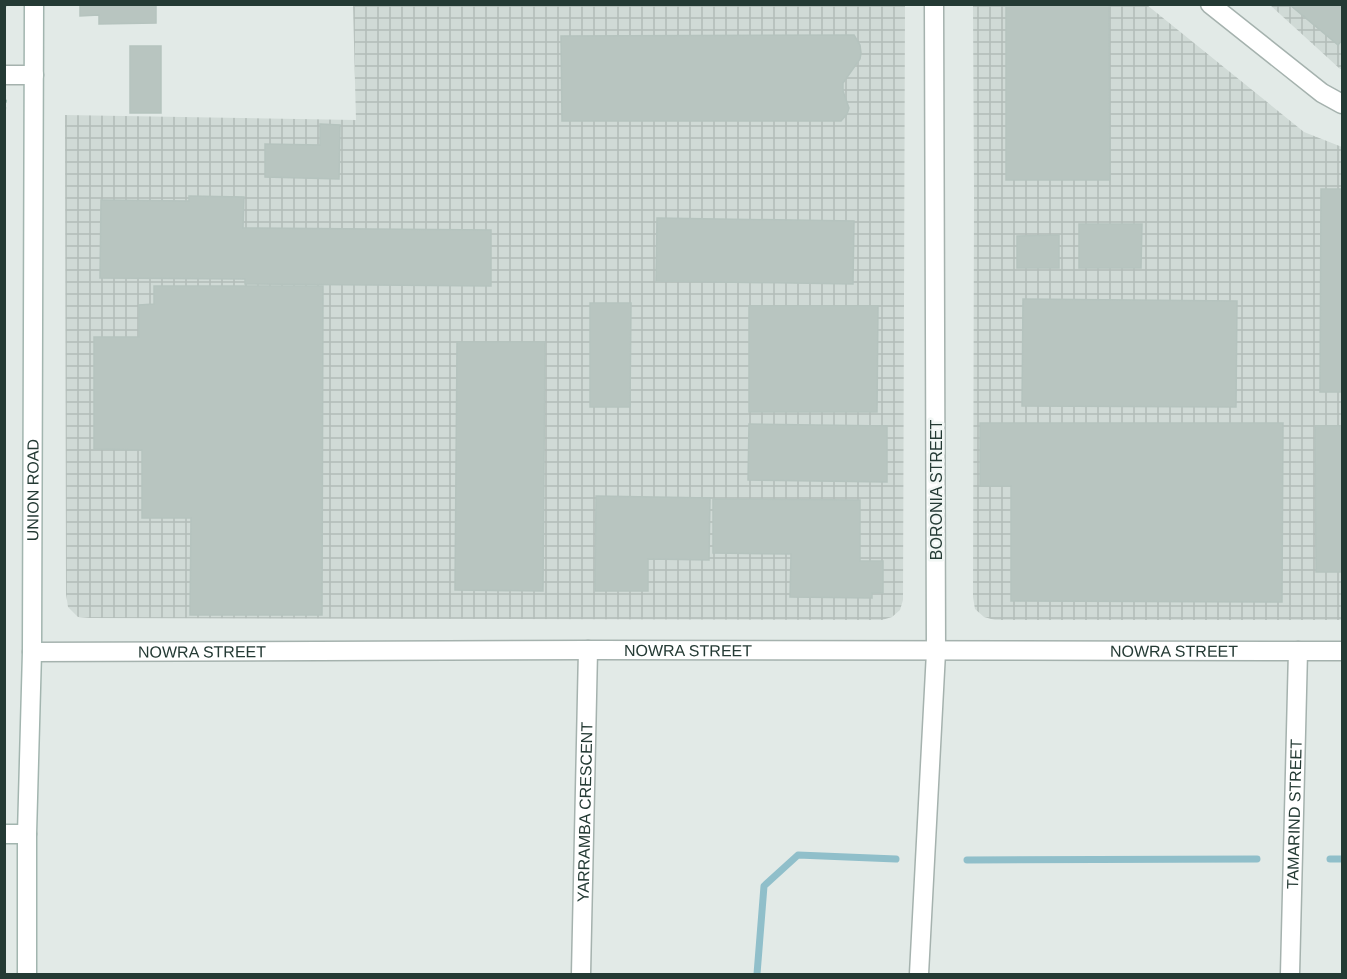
<svg xmlns="http://www.w3.org/2000/svg" width="1347" height="979" font-family="Arial,sans-serif">
  <style>
    .industrial { fill: url(#industrial-grid) }
    .lines { fill: none; stroke-linecap: round; stroke-linejoin: round }
    .stream { stroke: #90bfca; stroke-width: 7 }
    .building { fill: #b8c5c0; stroke: #b5c3be; stroke-width: 1.5 }
    .street-casing { stroke: #a5b2ae; stroke-width: 21 }
    .secondary-casing { stroke: #a2b5af; stroke-width: 21 }
    .path { stroke: #86aba0; stroke-width: 4; stroke-dasharray: 3 4.5; stroke-linecap: butt }
    .street { stroke: #fff; stroke-width: 18 }
    .secondary { stroke: #fff; stroke-width: 18 }
    .labels { text-anchor: middle; stroke-width: 5; stroke-linejoin: round; paint-order: stroke }
    .street-label { font-size: 16px; fill: #243a34; stroke: #f2f7f5 }
  </style>
  <defs>
    <pattern id="industrial-grid" width="8" height="8" patternUnits="userSpaceOnUse" patternTransform="scale(1.5)"><rect width="8" height="8" fill="#d0dad6"/><path d="M0 4h8M4 0v8" fill="none" stroke="#b2bcb8"/></pattern>
  </defs>
  <rect width="100%" height="100%" fill="#e2eae7"/>
  <!-- industrial -->
  <g class="industrial">
    <path d="M353,5H905L903,600L900,610L892,617L882,620L90,618L78,617L68,607L66,594L65,115L356,120Z"/>
    <path d="M973,5H1147L1304,132L1342,147V620H995L984,617L975,609L973,597L974,195Z"/>
    <path d="M1270,5H1342V70L1339,68Z"/>
  </g>
  <g class="lines">
    <!-- stream -->
    <g class="stream">
      <path d="M1330,859H1342"/>
      <path d="M967,860L1257,859"/>
      <path d="M757,974L764,886L798,855L896,859"/>
    </g>
  </g>
  <!-- building -->
  <g class="building">
    <path d="M80,4H156V23L99,24V15L80,16Z"/>
    <path d="M1006,4H1109L1110,180H1006Z"/>
    <path d="M1342,4V40L1338,45L1290,5Z"/>
    <path d="M854,35L860,45L861,53L860,59L843,83V91L849,108L847,114L841,121H562L561,36Z"/>
    <rect x="130" y="46" width="31" height="67"/>
    <path d="M320,124L340,125L339,179L265,177V144L320,145Z"/>
    <path d="M1321,189H1342V392H1320Z"/>
    <path d="M189,196L244,197L243,228L491,230V286L245,284V279L100,278L101,200L189,201Z"/>
    <path d="M657,218L854,221L853,284L656,281Z"/>
    <path d="M1079,224H1142L1141,268H1079Z"/>
    <path d="M1059,235V268H1017V236Z"/>
    <path d="M154,286H323L322,615H190L191,518H142V450L94,449V337H139V305L154,304Z"/>
    <path d="M1023,299L1237,301L1236,407L1022,406Z"/>
    <path d="M590,303H631L630,407H590Z"/>
    <path d="M749,306H878L877,412H749Z"/>
    <path d="M457,342H545L543,591L455,590Z"/>
    <path d="M980,423H1283L1282,602L1011,601V486H980Z"/>
    <path d="M749,424L887,426V482L748,480Z"/>
    <path d="M1315,426H1342V572H1316Z"/>
    <path d="M596,496L710,498L709,560L648,559V591H595Z"/>
    <path d="M713,499L860,500V561H883V593H872V598L790,597L791,554L713,553Z"/>
  </g>
  <g class="lines">
    <defs>
      <g id="street">
        <path d="M1210,4L1322,93L1342,104"/>
        <path d="M4,75H34"/>
        <path id="s1" d="M32,652L588,650L1342,651"/>
        <path id="s2" d="M581,974L588,650"/>
        <path d="M919,974L936,652L934,4"/>
        <path id="s3" d="M1290,974L1298,651"/>
      </g>
      <g id="secondary">
        <path d="M4,834H27"/>
        <path id="s4" d="M27,974V834L32,652L34,4"/>
      </g>
    </defs>
    <!-- street casing -->
    <use href="#street" class="street-casing"/>
    <!-- secondary casing -->
    <use href="#secondary" class="secondary-casing"/>
    <!-- path -->
    <g class="path">
      <path d="M4,7L5,4"/>
      <path d="M4,110L5,95"/>
    </g>
    <!-- street -->
    <use href="#street" class="street"/>
    <!-- secondary -->
    <use href="#secondary" class="secondary"/>
  </g>
  <g class="labels">
    <!-- street labels -->
    <g class="street-label">
      <text dy="6" stroke="none"><textPath href="#s4" startOffset="484">UNION ROAD</textPath></text>
      <text transform="translate(936 490) rotate(-90)" y="6">BORONIA STREET</text>
      <text dy="6" stroke="none"><textPath href="#s1" startOffset="656">NOWRA STREET</textPath></text>
      <text dy="6" stroke="none"><textPath href="#s1" startOffset="170">NOWRA STREET</textPath></text>
      <text dy="6" stroke="none"><textPath href="#s1" startOffset="1142">NOWRA STREET</textPath></text>
      <text dy="6" stroke="none"><textPath href="#s2" startOffset="162">YARRAMBA CRESCENT</textPath></text>
      <text dy="6" stroke="none"><textPath href="#s3" startOffset="160">TAMARIND STREET</textPath></text>
    </g>
  </g>
  <!-- border -->
  <rect width="1347" height="979" fill="none" stroke="#243a34" stroke-width="12"/>
</svg>
